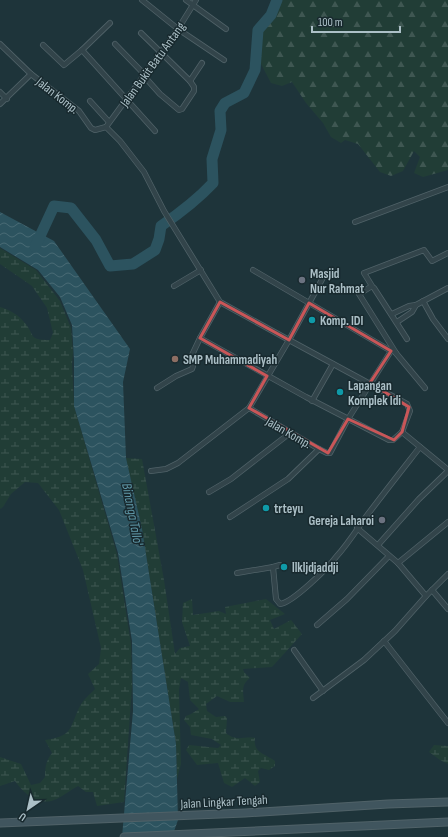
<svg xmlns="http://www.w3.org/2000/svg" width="448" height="837" font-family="'Sofia Sans Condensed',sans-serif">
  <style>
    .forest { fill: url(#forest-firs) }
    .wetland { fill: url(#wetland-marsh) }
    .water { fill: url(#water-waves) }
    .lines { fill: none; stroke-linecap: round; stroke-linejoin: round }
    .river { stroke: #2c535f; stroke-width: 11 }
    .street-casing { stroke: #506268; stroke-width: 6 }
    .secondary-casing { stroke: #506268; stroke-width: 9 }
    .street { stroke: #32444a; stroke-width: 4.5 }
    .secondary { stroke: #40555e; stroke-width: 7 }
    .marked { fill: none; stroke: #c95658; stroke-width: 3; stroke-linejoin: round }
    .worship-dot { fill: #6b7280; stroke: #18292e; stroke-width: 1.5 }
    .culture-dot { fill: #0f9aa8; stroke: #18292e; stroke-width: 1.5 }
    .education-dot { fill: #8d6e63; stroke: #18292e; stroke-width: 1.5 }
    .labels { text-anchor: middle; stroke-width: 3; stroke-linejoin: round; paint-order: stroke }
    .street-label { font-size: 13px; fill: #acc0c7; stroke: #18292e }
    .poi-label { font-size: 13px; font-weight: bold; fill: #acc0c7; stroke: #18292e; text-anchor: start }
    .water-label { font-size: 14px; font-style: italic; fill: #619aaa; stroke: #18292e }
  </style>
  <defs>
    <pattern id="forest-firs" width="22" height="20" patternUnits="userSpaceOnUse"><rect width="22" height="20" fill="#213d36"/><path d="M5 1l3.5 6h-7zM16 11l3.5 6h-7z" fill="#3f5752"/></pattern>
    <pattern id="wetland-marsh" width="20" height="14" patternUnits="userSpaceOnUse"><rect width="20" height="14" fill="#213d36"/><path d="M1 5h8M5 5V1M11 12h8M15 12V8" fill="none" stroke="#3f5752"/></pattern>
    <pattern id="water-waves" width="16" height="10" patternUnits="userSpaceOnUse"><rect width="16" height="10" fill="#2c535f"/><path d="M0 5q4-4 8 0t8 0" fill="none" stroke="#486a74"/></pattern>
  </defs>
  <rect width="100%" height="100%" fill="#1e343a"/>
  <!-- forest -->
  <path class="forest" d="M277,0H448V170L423,177L414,173L420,157L414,151L403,171L391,176L380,172L358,144L345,140L341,143L331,137L323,123L306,103L292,82L282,86L271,83L261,64V31L274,14Z"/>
  <!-- wetland -->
  <g class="wetland">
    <path d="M0,248L36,270L60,301L71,328L73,352L72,364L74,406L117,554L131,644L132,686L124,802L97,806L93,792H86L78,786C72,789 59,799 54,800C38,806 23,793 15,781L0,786V757L21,764L31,785L40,783L45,777C45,767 46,761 52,753L45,740C74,736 69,728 80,706C83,700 90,694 95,689L88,674L99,664L101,648L83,570L59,510L38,483L25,482L11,494L3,507L0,509V307C8,309 19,315 24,322C36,335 27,340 50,340L53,333L47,308L32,286L0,264Z"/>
    <path d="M126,458L142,459L164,580L175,654L180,648L190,646L182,622L183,603L192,599L193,615L219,611L226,614L225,607L266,599L285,614L270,620L274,629L291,620L302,634L272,667L243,669L244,672L250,678C241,685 243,691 244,702H230L217,696L206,704L207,711L216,717L225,716L227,718L226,733C236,742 244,736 255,738C253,753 264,753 275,761V766L269,770L261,768L258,771L260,782L255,786L245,778L232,787L224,783L218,763L197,765L186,750L189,745L218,748L221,745L212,739L191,735L190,727L184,720L186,716L191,714L199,709L190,700L188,682L181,678L179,690L181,764L177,779L176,744L142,529Z"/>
    <path d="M434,745L448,746V764L440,760L429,752Z"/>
  </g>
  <!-- water -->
  <path class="water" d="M0,212L54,241L130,349L123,382L126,458L142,529L176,744L178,820L172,837H122L133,711L132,641L118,553L74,406V360L72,325L60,297L38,270L0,247Z"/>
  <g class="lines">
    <!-- river -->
    <path class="river" d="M35,247L54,206L71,208L96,240L110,266L133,264L155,250L159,239L161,226C180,213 197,200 213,183L212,159L221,130L220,111L225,103L244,93L255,70L258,30L271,15L277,0"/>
    <defs>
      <g id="street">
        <path d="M142,0L178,29L224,60"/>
        <path d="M186,0L226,29"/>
        <path d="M141,33L190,81L202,63"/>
        <path d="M0,44L31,74L79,111L91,128L95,130L106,127L120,141L144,172L164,211L220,302L289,340L249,408L319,449L327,453H330L348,419L391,351L253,270"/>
        <path d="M115,44L144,74"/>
        <path d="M43,45L64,65L82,50L155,131"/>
        <path d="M82,50L110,23"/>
        <path d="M143,75L160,94L179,110L182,109L194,91V87L190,81"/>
        <path d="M0,92L7,99"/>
        <path d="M90,101L109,122"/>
        <path d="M0,104L31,74"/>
        <path d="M106,127L178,29L196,0"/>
        <path d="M355,222L448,187"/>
        <path d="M174,286L201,270"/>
        <path d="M374,288L407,339"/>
        <path d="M423,301L433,319L448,339"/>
        <path d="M220,302L200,338L306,397L389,440H393L402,432L410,411L407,404L289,340L325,274"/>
        <path d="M392,314L409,306L416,305"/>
        <path d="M397,322L412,312L416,305L448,288"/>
        <path d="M395,352L425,388"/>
        <path d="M396,353L359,294L372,286L364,273L424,250L432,261L448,253"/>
        <path d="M157,388L176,376L192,369L193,366L192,355L200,338"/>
        <path d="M312,401L333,364"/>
        <path d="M402,432L448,470"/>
        <path d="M151,471L166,469L178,463L249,408"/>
        <path d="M209,492L231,479L290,433"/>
        <path d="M230,517L288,479L319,449"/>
        <path d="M378,545L419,499L448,471"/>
        <path d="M398,563L448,522"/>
        <path d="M273,567L276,599L280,604C292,603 328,568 336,557C347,545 356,531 365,518C383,494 402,470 420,447"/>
        <path d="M237,573L273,567L280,565"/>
        <path d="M432,590L448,609"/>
        <path d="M426,596L448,574"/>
        <path d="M317,625L347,599L389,556"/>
        <path d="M384,641L448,723"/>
        <path d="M294,650L323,691"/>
        <path d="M313,698L364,660L395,631L426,596L398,563L357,528"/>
      </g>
      <g id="secondary">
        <path d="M0,823L245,813L388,804L448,802"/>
        <path d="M124,837L448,822"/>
      </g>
    </defs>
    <!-- street casing -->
    <use href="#street" class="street-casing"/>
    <!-- secondary casing -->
    <use href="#secondary" class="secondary-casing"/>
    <!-- street -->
    <use href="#street" class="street"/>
    <!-- secondary -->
    <use href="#secondary" class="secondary"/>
  </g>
  <!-- marked area -->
  <path class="marked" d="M220,302L289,340L309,303L391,351L370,383L409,407L402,432L394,440L348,419L328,453L249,408L267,376L200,338Z"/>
  <!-- markers -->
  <g class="worship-dot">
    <circle cx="302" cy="280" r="4"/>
    <circle cx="382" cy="520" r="4"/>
  </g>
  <g class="culture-dot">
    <circle cx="312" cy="320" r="4"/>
    <circle cx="340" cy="392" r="4"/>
    <circle cx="266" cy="508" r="4"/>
    <circle cx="284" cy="567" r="4"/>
  </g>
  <circle class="education-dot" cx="175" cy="359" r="4"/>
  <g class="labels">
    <!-- street labels -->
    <g class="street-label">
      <text transform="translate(152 64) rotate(-54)" y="5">Jalan Bukit Batu Antang</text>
      <text transform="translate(58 95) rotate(38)" y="5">Jalan Komp.</text>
      <text transform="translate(289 432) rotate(30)" y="5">Jalan Komp.</text>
      <text transform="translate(224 801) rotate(-3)" y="5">Jalan Lingkar Tengah</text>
    </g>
    <!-- poi labels -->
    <g class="poi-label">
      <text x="310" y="278">Masjid<tspan x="310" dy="15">Nur Rahmat</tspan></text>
      <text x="320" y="325">Komp. IDI</text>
      <text x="183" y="364">SMP Muhammadiyah</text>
      <text x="348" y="390">Lapangan<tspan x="348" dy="15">Komplek Idi</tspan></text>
      <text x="274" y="513">trteyu</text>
      <text x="374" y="525" text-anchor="end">Gereja Laharoi</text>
      <text x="292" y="572">llkljdjaddji</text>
    </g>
    <!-- water labels -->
    <g class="water-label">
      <text transform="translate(133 514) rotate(79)" y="5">Binanga Tallo'</text>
    </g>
  </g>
  <!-- north arrow -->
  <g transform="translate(28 809) rotate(214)" stroke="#18292e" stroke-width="3" paint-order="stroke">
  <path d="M0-3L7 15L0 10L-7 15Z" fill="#acc0c7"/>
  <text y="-6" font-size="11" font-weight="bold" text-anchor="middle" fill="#acc0c7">U</text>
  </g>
  <!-- scale -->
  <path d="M312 26v6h88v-6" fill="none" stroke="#acc0c7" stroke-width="2"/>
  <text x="318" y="26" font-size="12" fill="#acc0c7" stroke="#18292e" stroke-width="3" paint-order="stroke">100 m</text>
</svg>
